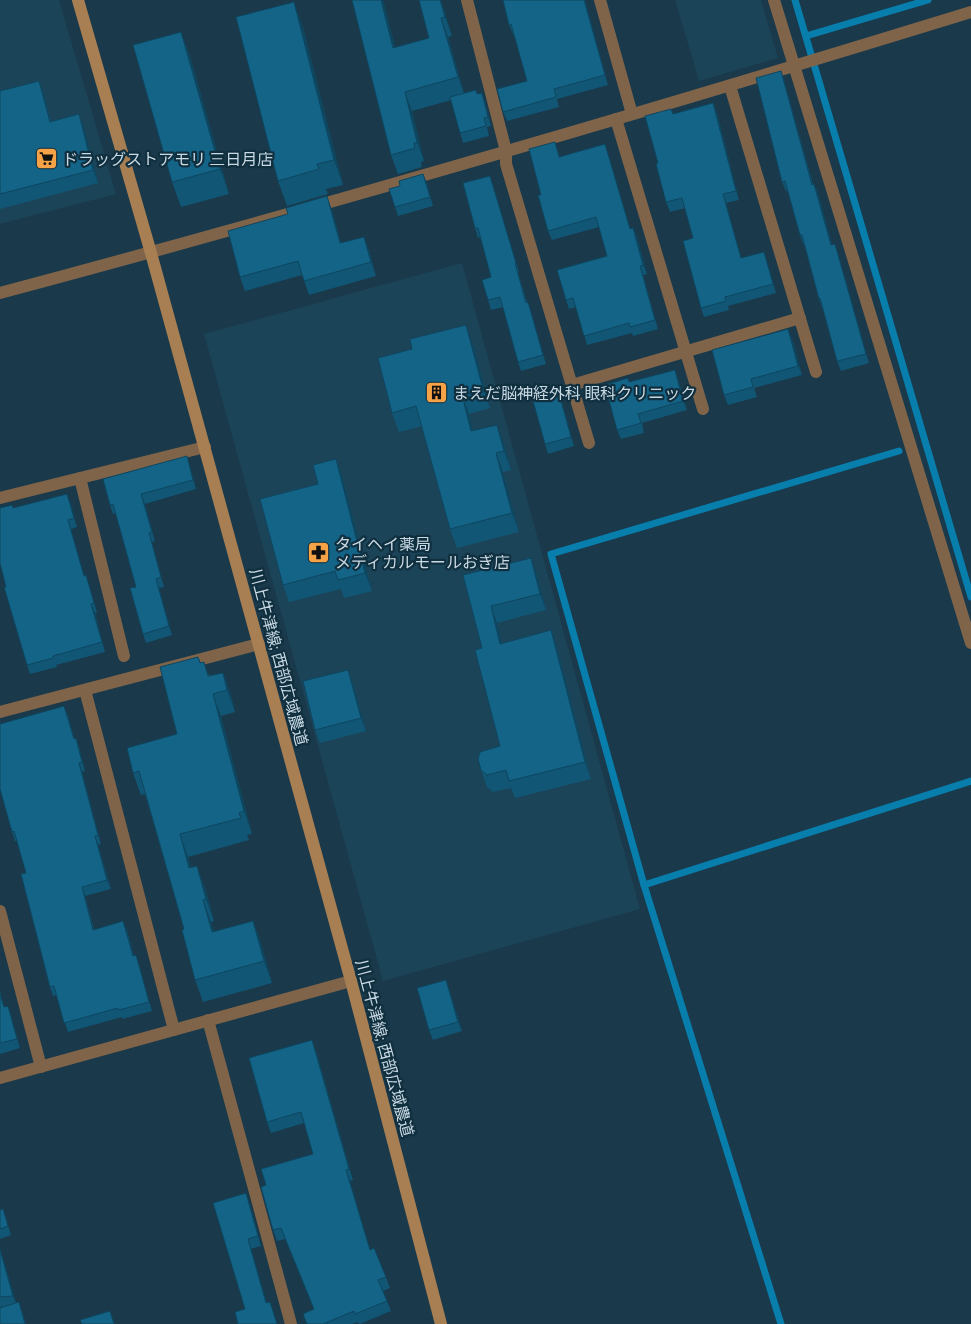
<svg xmlns="http://www.w3.org/2000/svg" width="971" height="1324" font-family="Bitter,'Noto Sans JP',serif">
  <style>
    .built { fill: #1c4458 }
    .lines { fill: none; stroke-linecap: round; stroke-linejoin: round }
    .stream { stroke: #087ead; stroke-width: 7 }
    .minor { stroke: #7f644a; stroke-width: 12 }
    .secondary { stroke: #a87e53; stroke-width: 12 }
    .wall { fill: #115675 }
    .shaded-wall { fill: #0e465f }
    .building { fill: #146488; stroke: #0e465f }
    .labels { text-anchor: middle; stroke-width: 4.5; stroke-linejoin: round; paint-order: stroke }
    .poi-label { font-size: 16px; fill: #c8d9e3; stroke: #102f3f; text-anchor: start }
    .street-label { font-size: 16px; fill: #c8d9e3; stroke: #102f3f }
  </style>
  <rect width="100%" height="100%" fill="#1a394a"/>
  <!-- built -->
  <g class="built">
    <path d="M0,0H59L116,194L0,224Z"/>
    <path d="M675,0H761L778,58L699,81Z"/>
    <path d="M462,263L640,909L383,981L204,334Z"/>
  </g>
  <g class="lines">
    <!-- stream -->
    <g class="stream">
      <path d="M795,0L971,597"/>
      <path d="M806,36L928,0"/>
      <path d="M644,885L971,781"/>
      <path d="M781,1324L644,885L551,554L899,451"/>
    </g>
    <!-- minor -->
    <g class="minor">
      <path d="M467,0L506,151V164L589,443"/>
      <path d="M600,0L632,114"/>
      <path d="M774,0L971,643"/>
      <path d="M730,86L816,372"/>
      <path d="M616,119L703,409"/>
      <path d="M0,293C326,206 649,111 971,12"/>
      <path d="M572,385L800,318"/>
      <path d="M80,478L124,656"/>
      <path d="M0,498L205,447"/>
      <path d="M85,690L174,1030"/>
      <path d="M0,712L259,644"/>
      <path d="M0,911L41,1067"/>
      <path d="M208,1020L291,1324"/>
      <path d="M0,1078L351,981"/>
    </g>
    <!-- secondary -->
    <path class="secondary" d="M78,0L151,253L351,981L441,1324"/>
  </g>
  <!-- wall -->
  <g class="wall">
    <path d="M352,0H383L395,47L429,38L419,0H441L452,36L448,37L464,93L478,94L485,102L491,126L487,127L489,136L463,143L451,100L412,111L424,161L421,162L422,167L398,174L391,155Z"/>
    <path d="M503,0H585L608,85L557,99L559,107L507,121L503,112L527,81L514,34H513L509,25Z"/>
    <path d="M303,27L343,185L326,189L328,194L287,206L278,181Z"/>
    <path d="M181,32L190,56L229,194L181,207L172,182Z"/>
    <path d="M781,71L784,80L813,184H814L818,193L832,245L838,253L869,363L841,371L837,361L823,308H822L819,299L804,244H803L800,235L788,190L786,191L782,182Z"/>
    <path d="M39,81L44,94L51,121L79,114L84,128L98,183L0,209V91Z"/>
    <path d="M713,103L717,113L739,200L726,203L741,258L767,261L776,293L728,306L729,310L704,317L701,308L693,238L685,208L670,212L666,202L671,109L673,114Z"/>
    <path d="M555,142L560,157L608,153L630,229L633,228L637,237L647,274L643,275L658,329L633,336L632,333L587,345L576,307L569,309L566,300L607,256L599,227L552,240L548,231L541,195Z"/>
    <path d="M427,183L433,206L398,216L395,207Z"/>
    <path d="M493,185L519,272L518,273L527,302L531,311L546,364L521,371L518,362L503,307L491,310L488,300L491,277L480,237L478,238L475,228Z"/>
    <path d="M332,210L341,243L369,250L376,276L309,295L302,275L245,291L240,277Z"/>
    <path d="M792,338L802,375L754,388L757,397L728,405L724,395Z"/>
    <path d="M473,344L490,408L469,414L473,431L504,444L511,470L503,472L519,532L457,548L450,529L422,426L399,432L392,413Z"/>
    <path d="M675,370L678,379L687,410L642,423L644,433L621,439L617,430L630,382Z"/>
    <path d="M561,399L574,446L548,454L545,444Z"/>
    <path d="M336,459L342,476L372,591L344,598L341,589L289,602L283,585L318,484Z"/>
    <path d="M190,466L196,489L145,504L155,541L152,542L164,587L159,588L172,635L146,643L143,634L136,587L116,513L113,514L110,505Z"/>
    <path d="M67,494L77,527L71,529L84,575L89,584L97,612L95,613L105,652L56,665L57,667L30,674L27,665L6,587L14,508Z"/>
    <path d="M537,574L546,610L497,623L502,643L551,630L557,647L591,779L515,798L511,788L493,792L487,787L481,770L500,746L482,648L463,575Z"/>
    <path d="M198,657L201,663L210,676L223,673L231,695L235,712L221,716L252,834L247,835L249,840L188,857L191,867L205,888L214,921L211,922L214,932L253,921L261,943L272,983L203,1002L195,980L184,929L145,794L141,795L133,773L177,734Z"/>
    <path d="M353,683L366,731L320,743L315,730Z"/>
    <path d="M68,715L74,739L79,747L85,771L82,772L101,844L98,845L111,889L85,896L94,929L127,930L134,956L139,964L152,1011L122,1019V1017L68,1032L56,995L53,996L50,987L26,873L17,841H15L12,832Z"/>
    <path d="M449,989L462,1031L433,1040L429,1030Z"/>
    <path d="M0,991L4,1007L11,1015L20,1048L0,1054Z"/>
    <path d="M316,1051L353,1180L350,1181L370,1249L386,1277L390,1288L383,1291L391,1311L360,1324H359L358,1322L352,1324H307L314,1309L285,1239L277,1241L273,1230L313,1154L304,1123L271,1133L267,1122Z"/>
    <path d="M249,1202L261,1246L251,1249L267,1303L270,1302L277,1324H238L245,1309Z"/>
    <path d="M3,1209L11,1235L0,1239V1210Z"/>
    <path d="M0,1248L16,1303L22,1311L26,1324H0L4,1307H0Z"/>
  </g>
  <!-- shaded-wall -->
  <g class="shaded-wall">
    <path d="M381,0H383L384,3L400,67L393,48Z"/>
    <path d="M440,0H441L444,9L452,36L445,17Z"/>
    <path d="M584,0H585L608,85L605,75Z"/>
    <path d="M294,2L303,27L343,185L334,160Z"/>
    <path d="M441,18L448,37L465,96L458,77Z"/>
    <path d="M181,32L190,56L229,194L220,169Z"/>
    <path d="M781,71L784,80L815,194L812,185Z"/>
    <path d="M39,81L44,94L54,135L50,122Z"/>
    <path d="M405,92L412,111L424,161L417,142Z"/>
    <path d="M482,93L485,102L491,126L488,117Z"/>
    <path d="M713,103L717,113L739,200L736,191Z"/>
    <path d="M79,114L84,128L98,183L93,170Z"/>
    <path d="M605,144L608,153L633,238L630,229Z"/>
    <path d="M423,174L427,183L433,206L430,197Z"/>
    <path d="M490,176L493,185L519,272L516,263Z"/>
    <path d="M814,184L818,193L835,254L831,245Z"/>
    <path d="M723,194L726,203L744,267L741,258Z"/>
    <path d="M327,196L332,210L345,257L340,243Z"/>
    <path d="M633,228L637,237L647,274L643,265Z"/>
    <path d="M364,237L369,250L376,276L371,262Z"/>
    <path d="M835,244L838,253L869,363L866,354Z"/>
    <path d="M764,252L767,261L776,293L773,284Z"/>
    <path d="M640,266L643,275L658,329L655,320Z"/>
    <path d="M528,302L531,311L546,364L543,355Z"/>
    <path d="M466,325L473,344L490,408L483,389Z"/>
    <path d="M788,329L792,338L802,375L798,366Z"/>
    <path d="M675,370L678,379L687,410L683,401Z"/>
    <path d="M558,390L561,399L574,446L571,437Z"/>
    <path d="M462,395L469,414L478,451L471,431Z"/>
    <path d="M497,425L504,444L511,470L504,451Z"/>
    <path d="M496,453L503,472L519,532L512,513Z"/>
    <path d="M187,456L190,466L196,489L193,480Z"/>
    <path d="M336,459L342,476L372,591L365,573Z"/>
    <path d="M67,494L71,503L77,527L74,518Z"/>
    <path d="M141,494L145,504L155,541L152,532Z"/>
    <path d="M68,520L71,529L87,585L84,576Z"/>
    <path d="M149,533L152,542L164,587L161,577Z"/>
    <path d="M531,558L537,574L546,610L540,594Z"/>
    <path d="M86,575L89,584L97,612L94,603Z"/>
    <path d="M156,579L159,588L172,635L169,626Z"/>
    <path d="M91,604L95,613L105,652L102,642Z"/>
    <path d="M491,606L497,623L507,661L500,644Z"/>
    <path d="M551,630L557,647L591,779L585,762Z"/>
    <path d="M348,670L353,683L366,731L361,718Z"/>
    <path d="M223,673L231,695L235,712L227,690Z"/>
    <path d="M213,694L221,716L252,834L244,811Z"/>
    <path d="M64,706L68,715L77,748L74,739Z"/>
    <path d="M76,738L79,747L85,771L82,762Z"/>
    <path d="M79,763L82,772L101,844L98,835Z"/>
    <path d="M180,834L188,857L198,890L189,868Z"/>
    <path d="M95,836L98,845L111,889L107,880Z"/>
    <path d="M197,866L205,888L214,921L206,899Z"/>
    <path d="M82,887L85,896L96,939L93,930Z"/>
    <path d="M203,900L211,922L220,954L212,932Z"/>
    <path d="M123,921L127,930L136,965L133,956Z"/>
    <path d="M253,921L261,943L272,983L264,961Z"/>
    <path d="M136,955L139,964L152,1011L149,1002Z"/>
    <path d="M446,980L449,989L462,1031L458,1022Z"/>
    <path d="M8,1006L11,1015L20,1048L17,1039Z"/>
    <path d="M312,1040L316,1051L353,1180L349,1169Z"/>
    <path d="M346,1170L350,1181L373,1260Z"/>
    <path d="M246,1193L249,1202L261,1246L258,1236Z"/>
    <path d="M248,1239L251,1249L270,1312L266,1303Z"/>
    <path d="M0,1248L17,1305L13,1296Z"/>
  </g>
  <!-- building -->
  <g class="building">
    <path d="M352,0H381L393,48L429,38L419,0H440L445,17L441,18L458,77L405,92L417,142L414,143L415,148L391,155Z"/>
    <path d="M503,0H584L605,75L554,89L556,97L503,112L497,89L527,81L511,24L509,25Z"/>
    <path d="M294,2L334,160L317,164L319,169L278,181L236,17Z"/>
    <path d="M181,32L220,169L172,182L133,45Z"/>
    <path d="M781,71L812,185L814,184L831,245L835,244L866,354L837,361L820,298L819,299L802,235H800L785,181L782,182L756,78Z"/>
    <path d="M39,81L50,122L79,114L93,170L0,194V91Z"/>
    <path d="M476,90L477,94L482,93L488,117L484,118L486,126L460,133L450,97Z"/>
    <path d="M713,103L736,191L723,194L741,258L764,252L773,284L725,297L726,301L701,308L683,241L693,238L682,198L666,202L656,164L658,163L645,116L671,109L673,114Z"/>
    <path d="M555,142L559,157L605,144L630,229L633,228L643,265L640,266L655,320L630,327L629,323L584,336L573,298L566,300L557,270L607,256L596,217L548,231L538,195H541L529,149Z"/>
    <path d="M423,174L430,197L395,207L389,189L400,186L399,181Z"/>
    <path d="M490,176L516,263H515L526,303L528,302L543,355L518,362L500,297L488,300L482,280L491,277L478,228H475L463,183Z"/>
    <path d="M327,196L340,243L364,237L371,262L304,281L298,261L240,277L228,231L288,214L286,208Z"/>
    <path d="M466,325L483,389L462,395L471,431L497,425L504,451L496,453L512,513L450,529L416,406L392,413L378,358L412,349L410,339Z"/>
    <path d="M788,329L798,366L751,379L753,387L724,395L712,350Z"/>
    <path d="M675,370L683,401L638,414L641,423L617,430L605,385L628,378L629,382Z"/>
    <path d="M558,390L571,437L545,444L532,397Z"/>
    <path d="M187,456L193,480L141,494L152,532L149,533L161,577L156,579L169,626L143,634L130,588L136,587L113,504L110,505L103,479Z"/>
    <path d="M336,459L365,573L338,580L335,571L283,585L260,499L318,484L313,465Z"/>
    <path d="M67,494L74,518L68,520L84,576L86,575L94,603L91,604L102,642L53,656V658L27,665L4,587H6L0,563V508L12,505L13,508Z"/>
    <path d="M531,558L540,594L491,606L500,644L551,630L585,762L509,781L506,770L487,775L481,770L478,759L480,752L500,746L475,650L482,648L463,575Z"/>
    <path d="M198,657L200,663L204,662L208,676L223,673L227,690L213,694L244,811L239,813L241,818L180,834L189,868L197,866L206,899L203,900L212,932L253,921L264,961L195,980L182,930L184,929L139,771L133,773L127,748L177,734L160,667Z"/>
    <path d="M348,670L361,718L315,730L303,681Z"/>
    <path d="M64,706L74,739L76,738L82,762L79,763L98,835L95,836L107,880L82,887L93,930L123,921L133,956L136,955L149,1002L119,1010L118,1008L64,1023L54,986L50,987L21,874L26,873L14,831L12,832L0,789V724Z"/>
    <path d="M446,980L458,1022L429,1030L417,988Z"/>
    <path d="M0,994L4,1007L8,1006L17,1039L0,1043Z"/>
    <path d="M312,1040L349,1169L346,1170L370,1250L374,1248L386,1277L378,1280L387,1301L355,1314L354,1311L323,1324H307L303,1314L314,1309L281,1228L273,1230L261,1187L266,1185L261,1169L313,1154L301,1112L267,1122L249,1058Z"/>
    <path d="M246,1193L258,1236L248,1239L266,1303L270,1302L277,1324H238L235,1312L245,1309L213,1203Z"/>
    <path d="M3,1209L8,1226L0,1229V1210Z"/>
    <path d="M0,1250L13,1296L0,1297Z"/>
    <path d="M19,1302L25,1324H0V1308Z"/>
    <path d="M110,1311L114,1324H82L80,1320Z"/>
  </g>
  <!-- icons -->
  <defs>
    <symbol id="supermarket-square" viewBox="-11 -11 22 22"><rect x="-9" y="-9" width="18" height="18" rx="4" fill="#f5a346" stroke="#102f3f"/><path d="M-6-5.5h2.5l.6 2H6L4.5 2H-2.5L-4.4-4H-6ZM-1.5 3.2a1.3 1.3 0 1 0 .1 0ZM3 3.2a1.3 1.3 0 1 0 .1 0Z" fill="#111"/></symbol>
    <symbol id="building-square" viewBox="-11 -11 22 22"><rect x="-9" y="-9" width="18" height="18" rx="4" fill="#f5a346" stroke="#102f3f"/><path d="M-4-6H4V6H1V3H-1V6H-4ZM-2.5-4.3h1.7v1.8h-1.7ZM.8-4.3h1.7v1.8H.8ZM-2.5-1h1.7V.8h-1.7ZM.8-1h1.7V.8H.8Z" fill="#111"/></symbol>
    <symbol id="pharmacy-square" viewBox="-11 -11 22 22"><rect x="-9" y="-9" width="18" height="18" rx="4" fill="#f5a346" stroke="#102f3f"/><path d="M-2-6h4v4h4v4h-4v4h-4v-4h-4v-4h4Z" fill="#111"/></symbol>
  </defs>
  <g fill-rule="evenodd">
    <use href="#supermarket-square" x="34" y="146" width="25" height="25"/>
    <use href="#building-square" x="424" y="380" width="25" height="25"/>
    <use href="#pharmacy-square" x="306" y="540" width="25" height="25"/>
  </g>
  <g class="labels">
    <!-- poi labels -->
    <g class="poi-label">
      <text x="62" y="165">ドラッグストアモリ 三日月店</text>
      <text x="453" y="399">まえだ脳神経外科 眼科クリニック</text>
      <text x="335" y="550">タイヘイ薬局<tspan x="335" dy="18">メディカルモールおぎ店</tspan></text>
    </g>
    <!-- street labels -->
    <g class="street-label">
      <text transform="translate(279 657) rotate(75)" y="6">川上牛津線; 西部広域農道</text>
      <text transform="translate(385 1048) rotate(75)" y="6">川上牛津線; 西部広域農道</text>
    </g>
  </g>
</svg>
